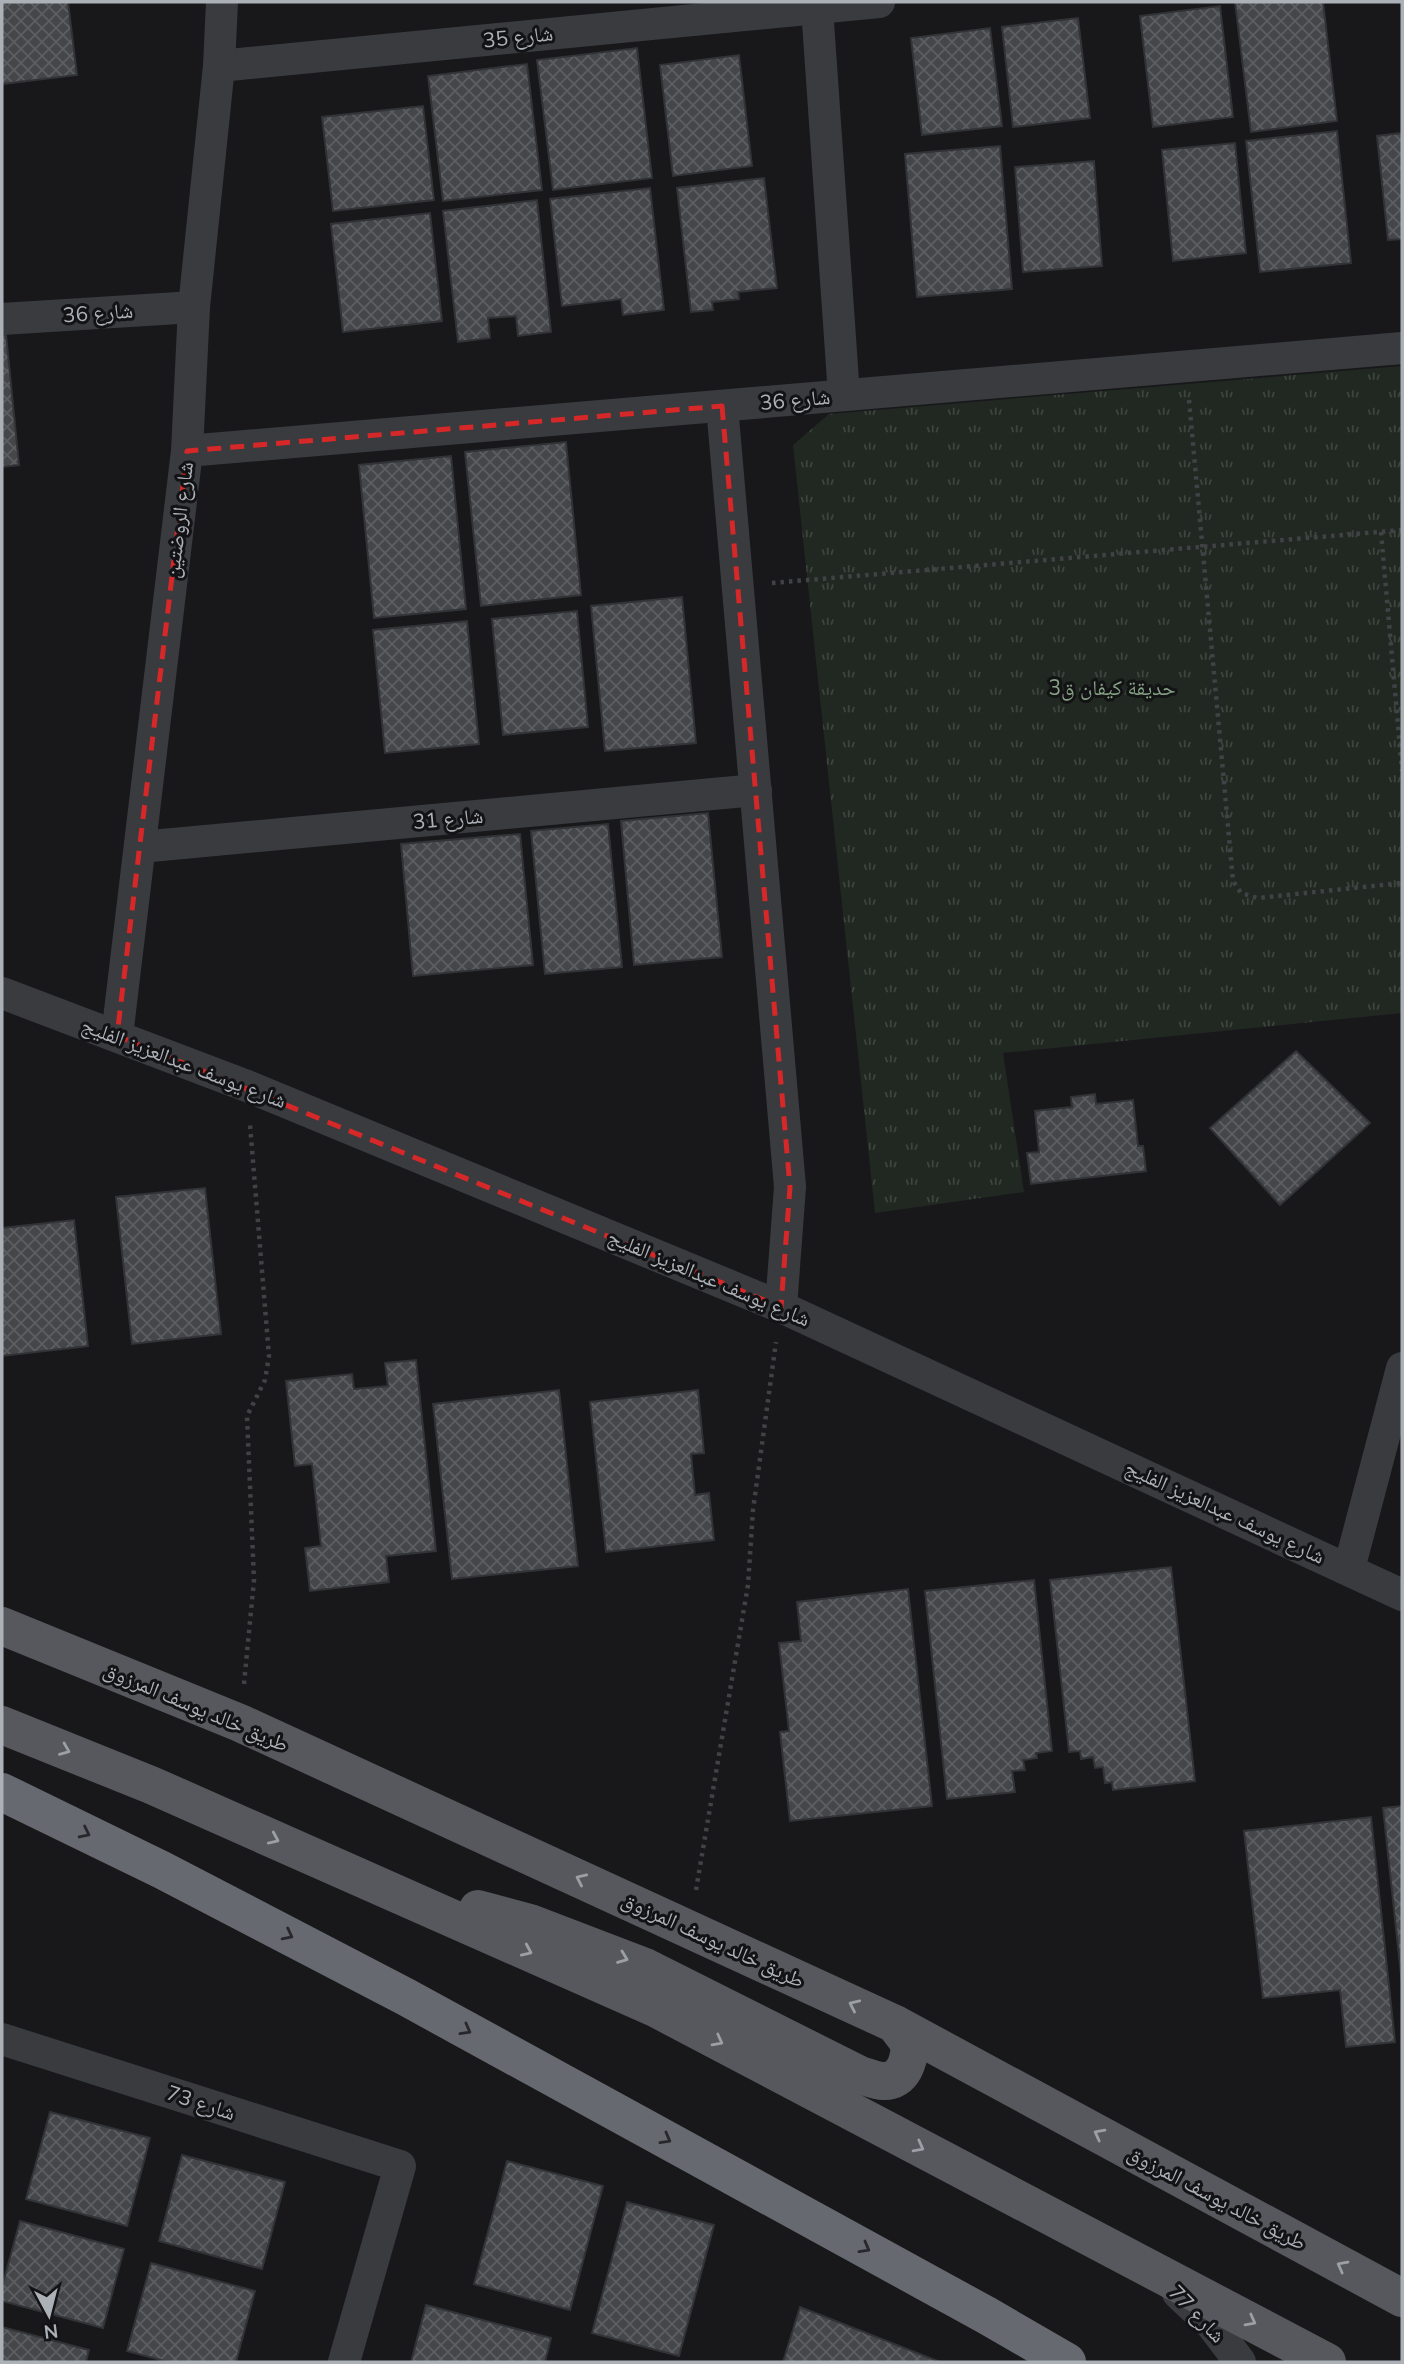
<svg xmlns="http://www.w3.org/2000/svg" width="1404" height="2364" font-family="'Nunito Sans','Noto Naskh Arabic',sans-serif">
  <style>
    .grass { fill: url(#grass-tufts) }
    .building { fill: url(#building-cross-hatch); stroke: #323336; stroke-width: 2 }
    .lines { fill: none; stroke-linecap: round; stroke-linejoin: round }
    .path { stroke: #404246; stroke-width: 4.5; stroke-dasharray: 3.5 5; stroke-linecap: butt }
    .minor { stroke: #393b3f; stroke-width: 32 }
    .primary { stroke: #56585d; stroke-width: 38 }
    .motorway { stroke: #66696f; stroke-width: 38 }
    .oneway { stroke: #9b9fa6 }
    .oneway2 { stroke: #28282c }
    .marked { fill: none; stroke: #d62828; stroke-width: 5; stroke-dasharray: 14 9; stroke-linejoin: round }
    .labels { text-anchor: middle; stroke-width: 6; stroke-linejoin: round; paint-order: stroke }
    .street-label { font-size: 21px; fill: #acb1b8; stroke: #131315 }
    .park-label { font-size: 21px; fill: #86a284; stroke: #131315 }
  </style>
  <defs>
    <pattern id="grass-tufts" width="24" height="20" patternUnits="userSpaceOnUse" patternTransform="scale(1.75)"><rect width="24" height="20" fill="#202821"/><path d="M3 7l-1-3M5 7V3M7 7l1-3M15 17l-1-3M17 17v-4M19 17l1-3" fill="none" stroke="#3e453f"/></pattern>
    <pattern id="building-cross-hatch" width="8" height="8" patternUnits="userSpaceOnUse" patternTransform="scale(1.75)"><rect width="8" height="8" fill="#45464a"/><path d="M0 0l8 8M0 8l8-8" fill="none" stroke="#5d5e62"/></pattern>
  </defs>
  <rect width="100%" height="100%" fill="#18181a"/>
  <!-- grass -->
  <path class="grass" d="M1402,366V1013L1003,1053L1024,1192L875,1213L793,445L829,414Z"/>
  <!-- building -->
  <g class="building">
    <path d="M2,2H68L77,75L2,84Z"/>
    <path d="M1235,2H1323L1337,121L1251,132Z"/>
    <path d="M1220,6L1233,117L1153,127L1140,16Z"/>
    <path d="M1078,18L1090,118L1013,127L1002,27Z"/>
    <path d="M990,28L1002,126L922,135L911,38Z"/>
    <path d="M637,48L652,178L553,190L537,60Z"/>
    <path d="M739,55L752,166L673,176L660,65Z"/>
    <path d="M527,64L542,190L443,201L428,76Z"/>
    <path d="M423,106L434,200L333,211L322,117Z"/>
    <path d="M1337,131L1351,263L1260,272L1246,141Z"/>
    <path d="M1402,133V239L1388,240L1377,136Z"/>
    <path d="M1235,143L1246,253L1173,261L1162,150Z"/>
    <path d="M1000,146L1012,289L917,297L905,154Z"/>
    <path d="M1094,161L1102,266L1023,272L1015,167Z"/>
    <path d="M764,178L777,288L738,292L739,299L712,302L713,310L691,312L677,188Z"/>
    <path d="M650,188L664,310L623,315L621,299L562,306L550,199Z"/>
    <path d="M537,200L551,332L518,336L516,316L488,318L490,338L458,342L443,211Z"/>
    <path d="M430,213L442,321L343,332L331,224Z"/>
    <path d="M6,334L19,465L2,467V335Z"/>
    <path d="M566,442L581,595L481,606L465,452Z"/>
    <path d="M451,456L466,609L374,618L359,465Z"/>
    <path d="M682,597L696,743L605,751L591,606Z"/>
    <path d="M577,611L588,727L503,735L492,619Z"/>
    <path d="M467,621L479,744L385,753L373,630Z"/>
    <path d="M708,813L722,957L634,965L621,821Z"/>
    <path d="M608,824L622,967L545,974L531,831Z"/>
    <path d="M520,834L533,965L413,976L401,844Z"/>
    <path d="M1296,1051L1370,1123L1280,1205L1210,1128Z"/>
    <path d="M1095,1094L1096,1104L1133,1100L1138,1146H1143L1146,1171L1031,1184L1027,1153L1039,1152L1035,1111L1072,1107L1071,1097Z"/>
    <path d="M205,1188L221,1334L132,1344L116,1197Z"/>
    <path d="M74,1220L88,1346L2,1356V1228Z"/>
    <path d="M416,1360L436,1551L386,1556L389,1582L310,1591L305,1548L321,1546L312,1464L295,1466L286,1381L352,1374L354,1389L388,1386L385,1363Z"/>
    <path d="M559,1390L578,1566L452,1579L433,1404Z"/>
    <path d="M698,1390L704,1453L691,1454L695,1495L709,1493L714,1540L606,1552L590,1402Z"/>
    <path d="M1171,1567L1195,1781L1113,1790L1112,1782L1105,1783L1103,1767L1095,1768L1093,1757L1081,1759L1080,1751L1069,1752L1050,1580Z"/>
    <path d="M1034,1580L1052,1751L1036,1753L1037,1758L1023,1760L1025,1770L1012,1771L1015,1792L947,1799L925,1591Z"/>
    <path d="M908,1589L932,1806L790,1821L780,1732L789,1731L779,1643L801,1641L797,1602Z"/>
    <path d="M1402,1806V1984L1383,1808Z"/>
    <path d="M1371,1817L1395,2042L1346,2047L1340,1990L1263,1998L1244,1831Z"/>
    <path d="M50,2112L150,2138L127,2226L26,2199Z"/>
    <path d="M182,2155L285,2182L262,2269L159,2241Z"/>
    <path d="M507,2161L603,2186L570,2310L474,2284Z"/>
    <path d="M627,2202L714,2225L679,2356L592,2333Z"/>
    <path d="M20,2221L124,2249L103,2328L2,2301V2287Z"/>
    <path d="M151,2263L255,2291L236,2362H168L127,2351Z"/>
    <path d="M426,2305L551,2338L545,2362H411Z"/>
    <path d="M800,2307L940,2362H783Z"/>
    <path d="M2,2327L89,2350L86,2362H2Z"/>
  </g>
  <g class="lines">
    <!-- path -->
    <g class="path">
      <path d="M1189,400L1233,881L1241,893L1258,898L1402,883"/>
      <path d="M1381,532L1402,771"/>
      <path d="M772,583L1402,530"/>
      <path d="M244,1684L254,1580L247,1416L265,1380L269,1356L250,1125"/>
      <path d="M696,1890L748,1585L753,1510L776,1342"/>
    </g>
    <!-- minor -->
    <g class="minor">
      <path d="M817,8L844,395"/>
      <path d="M219,66L879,2"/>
      <path d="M2,319L194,307"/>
      <path d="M722,406L790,1187L781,1307"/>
      <path d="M187,451L1402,348"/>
      <path d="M140,847L756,790"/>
      <path d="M2,993L247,1086L781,1307L1402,1595"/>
      <path d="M117,1036L187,451L194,307L219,66L222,2"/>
      <path d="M1349,1569L1402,1368"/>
      <path d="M2,2039L400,2166L344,2362"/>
      <path d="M1178,2293L1212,2325L1240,2362"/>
    </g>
    <!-- primary -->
    <g class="primary">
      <path d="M2,1626L240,1723L895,2024L1402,2298"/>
      <path d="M2,1725L151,1785L657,2009L1327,2362"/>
      <path d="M478,1909L530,1923L645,1967L860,2075C867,2077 876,2081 883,2081C904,2082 909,2060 910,2044L895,2024"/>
    </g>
    <!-- motorway -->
    <path class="motorway" d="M2,1792L162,1870L406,1997L986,2315L1067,2362"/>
  </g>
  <!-- one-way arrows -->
  <defs><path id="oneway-chevron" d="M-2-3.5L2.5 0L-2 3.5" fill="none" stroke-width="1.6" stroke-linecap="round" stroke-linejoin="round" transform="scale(1.75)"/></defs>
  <g class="oneway">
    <use href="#oneway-chevron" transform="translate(65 1750) rotate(22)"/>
    <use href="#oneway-chevron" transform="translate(274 1839) rotate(24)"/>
    <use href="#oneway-chevron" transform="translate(581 1879) rotate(-155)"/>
    <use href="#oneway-chevron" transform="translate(527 1951) rotate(24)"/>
    <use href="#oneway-chevron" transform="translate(623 1958) rotate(21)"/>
    <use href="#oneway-chevron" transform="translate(854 2005) rotate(-155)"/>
    <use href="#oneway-chevron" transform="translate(718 2041) rotate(28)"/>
    <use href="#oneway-chevron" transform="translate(1099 2134) rotate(-152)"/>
    <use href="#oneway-chevron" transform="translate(919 2147) rotate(28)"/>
    <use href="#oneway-chevron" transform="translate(1342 2266) rotate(-152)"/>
    <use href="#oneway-chevron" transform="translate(1251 2321) rotate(28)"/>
  </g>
  <g class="oneway2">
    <use href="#oneway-chevron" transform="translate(85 1833) rotate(26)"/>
    <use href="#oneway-chevron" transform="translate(288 1935) rotate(27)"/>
    <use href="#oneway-chevron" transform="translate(466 2030) rotate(29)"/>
    <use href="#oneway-chevron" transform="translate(666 2139) rotate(29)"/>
    <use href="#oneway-chevron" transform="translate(865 2248) rotate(29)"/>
  </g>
  <!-- marked area -->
  <path class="marked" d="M722,406L790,1187L781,1307L117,1036L187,451Z"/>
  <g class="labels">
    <!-- street labels -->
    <g class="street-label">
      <text transform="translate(518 37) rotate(-6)" y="7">شارع 35</text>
      <text transform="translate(98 313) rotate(-4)" y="7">شارع 36</text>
      <text transform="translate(795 400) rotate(-5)" y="7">شارع 36</text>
      <text transform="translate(179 520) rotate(-83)" y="7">شارع الروضتين</text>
      <text transform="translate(448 819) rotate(-5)" y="7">شارع 31</text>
      <text transform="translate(184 1063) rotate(21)" y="7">شارع يوسف عبدالعزيز الفليج</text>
      <text transform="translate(709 1278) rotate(23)" y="7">شارع يوسف عبدالعزيز الفليج</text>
      <text transform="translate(1225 1512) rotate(25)" y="7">شارع يوسف عبدالعزيز الفليج</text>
      <text transform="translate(196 1707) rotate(23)" y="7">طريق خالد يوسف المرزوق</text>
      <text transform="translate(713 1940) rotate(25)" y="7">طريق خالد يوسف المرزوق</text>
      <text transform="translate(201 2103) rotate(18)" y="7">شارع 73</text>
      <text transform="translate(1217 2198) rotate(28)" y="7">طريق خالد يوسف المرزوق</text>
      <text transform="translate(1197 2314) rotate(46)" y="7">شارع 77</text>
    </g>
    <!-- park labels -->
    <g class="park-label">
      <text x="1112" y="695">حديقة كيفان ق3</text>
    </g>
  </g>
  <!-- border -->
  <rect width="1404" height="2364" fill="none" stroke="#acb1b8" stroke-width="7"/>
  <!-- north arrow -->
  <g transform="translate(49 2315) rotate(173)" stroke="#131315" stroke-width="5" paint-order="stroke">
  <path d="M0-5L12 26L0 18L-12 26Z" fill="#acb1b8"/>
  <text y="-10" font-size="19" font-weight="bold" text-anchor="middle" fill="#acb1b8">N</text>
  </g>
</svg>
